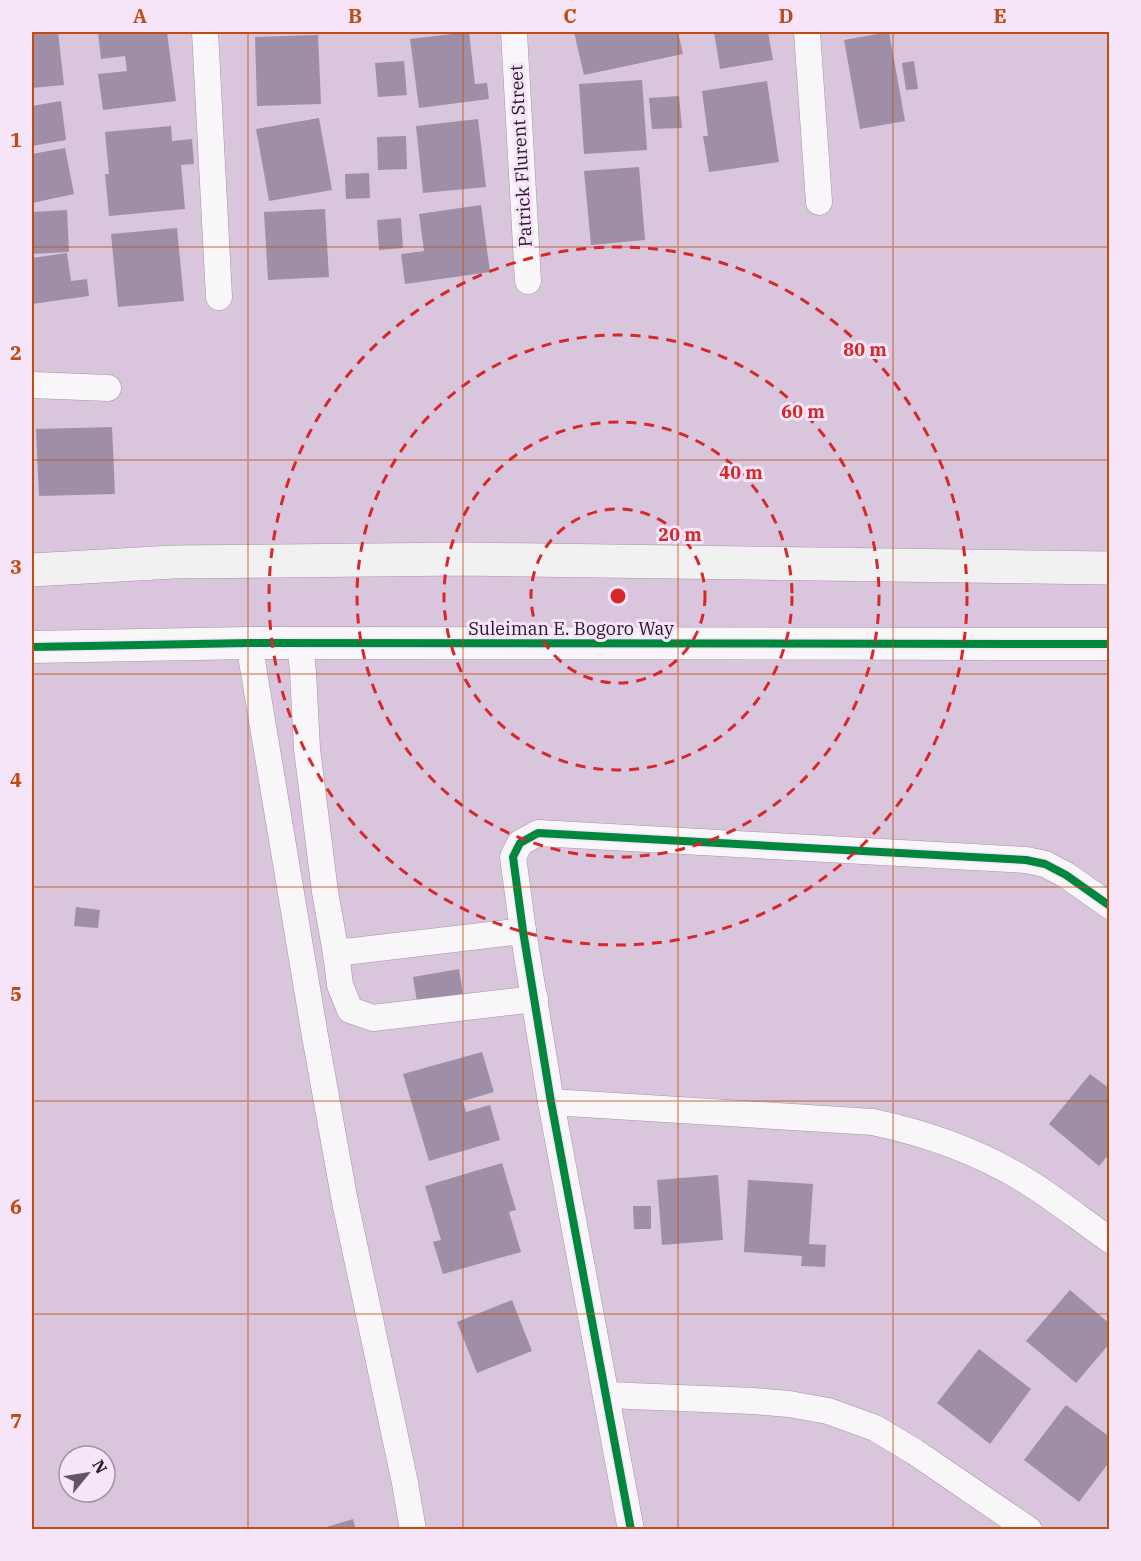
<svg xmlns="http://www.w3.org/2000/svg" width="1141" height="1561" font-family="'IBM Plex Serif',serif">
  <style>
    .building { fill: #9e8fa6 }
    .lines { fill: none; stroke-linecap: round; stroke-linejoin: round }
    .minor-casing { stroke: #a394a5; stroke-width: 27 }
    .tertiary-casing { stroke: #a394a5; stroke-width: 33 }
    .secondary-casing { stroke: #a394a5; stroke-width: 34 }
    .minor { stroke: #f9f6fa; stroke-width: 26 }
    .tertiary { stroke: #f9f6fa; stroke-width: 32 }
    .secondary { stroke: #f2f1f2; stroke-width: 33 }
    .cycleway-casing { stroke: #f6e4f9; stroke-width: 11 }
    .cycleway { stroke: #00873e; stroke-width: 8 }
    .grid { fill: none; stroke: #c14c11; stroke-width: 1.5; stroke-opacity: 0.55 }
    .ring { fill: none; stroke: #d62828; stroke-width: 3; stroke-dasharray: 10 8 }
    .labels { text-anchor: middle; stroke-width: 6; stroke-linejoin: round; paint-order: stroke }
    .street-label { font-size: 18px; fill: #251727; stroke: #f6e4f9 }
    .centre { fill: #d62828; stroke: #f6e4f9; stroke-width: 3 }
    .ring-label { font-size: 18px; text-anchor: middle; font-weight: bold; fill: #d62828; stroke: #f6e4f9; stroke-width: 6; stroke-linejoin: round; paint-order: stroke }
    .neatline { fill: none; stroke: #c14c11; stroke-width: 2 }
    .grid-label { font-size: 20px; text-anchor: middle; font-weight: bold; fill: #c14c11 }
  </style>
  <rect width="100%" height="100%" fill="#d9c5dc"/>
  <!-- building -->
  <g class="building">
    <path d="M32,32H58L64,85L32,88Z"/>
    <path d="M98,32H167L176,101L103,110L98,74L127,71L125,56L101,59Z"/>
    <path d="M469,32L475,84L487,83L489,99L419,108L410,39Z"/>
    <path d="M574,32H678L683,54L584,75Z"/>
    <path d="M714,32H768L773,60L720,69Z"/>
    <path d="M889,32L905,121L860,129L844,40Z"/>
    <path d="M318,35L321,104L257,106L255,37Z"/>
    <path d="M404,61L407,95L378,97L375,63Z"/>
    <path d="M914,61L918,89L906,90L902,63Z"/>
    <path d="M642,80L647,150L584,154L579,84Z"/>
    <path d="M767,81L779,162L709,172L703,136H708L702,91Z"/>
    <path d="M679,96L682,128L652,129L649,98Z"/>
    <path d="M61,101L66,140L32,146V106Z"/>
    <path d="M319,118L332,190L269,201L256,129Z"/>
    <path d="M478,119L486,187L423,193L416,126Z"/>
    <path d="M171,126L172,141L192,139L194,164L181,165L185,209L109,216L105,174H109L105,132Z"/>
    <path d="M406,136L407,169L378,170L377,137Z"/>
    <path d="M65,148L74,194L32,203V154Z"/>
    <path d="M639,167L645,240L591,245L584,171Z"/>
    <path d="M369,173L370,198L346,199L345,174Z"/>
    <path d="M481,205L490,272L405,284L401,254L424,251L419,214Z"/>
    <path d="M325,209L329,277L268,280L264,212Z"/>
    <path d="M67,210L69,252L32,254V212Z"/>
    <path d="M401,218L403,248L379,250L377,220Z"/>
    <path d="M177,228L184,301L118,307L111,234Z"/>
    <path d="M67,253L71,281L87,279L89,296L32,304V258Z"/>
    <path d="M112,427L115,494L39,496L36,429Z"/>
    <path d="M76,907L100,910L98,928L74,926Z"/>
    <path d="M459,969L463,994L417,1002L413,977Z"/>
    <path d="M482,1052L494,1092L463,1101L466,1112L490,1105L500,1140L429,1161L403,1074Z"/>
    <path d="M1090,1074L1110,1089V1153L1099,1166L1049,1124Z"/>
    <path d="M502,1163L516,1210L509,1212L521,1252L443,1274L433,1242L441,1240L425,1186Z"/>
    <path d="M718,1175L723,1240L662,1245L657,1180Z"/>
    <path d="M748,1180L813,1184L809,1244L826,1245L825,1267L801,1266L802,1256L744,1252Z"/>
    <path d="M633,1206H651V1229H634Z"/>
    <path d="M1070,1290L1110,1324V1343L1076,1383L1026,1341Z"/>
    <path d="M512,1300L532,1351L477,1373L457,1322Z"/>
    <path d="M979,1349L1031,1389L990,1444L937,1403Z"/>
    <path d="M1066,1405L1110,1437V1461L1079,1502L1024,1460Z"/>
    <path d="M353,1519L356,1530H320V1529Z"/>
  </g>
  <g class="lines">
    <defs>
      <g id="minor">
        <path d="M205,32L219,297"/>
        <path d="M514,32L528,281"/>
        <path d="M807,32L819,202"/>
        <path d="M32,385L108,388"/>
        <path d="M249,643L315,1036L345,1202L405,1483L413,1530"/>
        <path d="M300,643L303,672L307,749L325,892L336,953L340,985L350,1010L373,1018L535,999"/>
        <path d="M336,953L523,931"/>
        <path d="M551,1102L873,1122C929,1134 983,1153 1031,1184C1058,1201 1084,1222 1110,1240"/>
        <path d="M607,1395L753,1401L789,1404L828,1411L875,1428L915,1452L1029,1530"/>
        <path d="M631,1530L551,1102L523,931L513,857L520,843L538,833L1026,860L1045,864L1066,875L1110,906"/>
      </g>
      <path id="tertiary" d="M32,647L249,643L1110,644"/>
      <path id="secondary" d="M32,570L173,562L463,559L1110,568"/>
    </defs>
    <!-- minor casing -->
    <use href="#minor" class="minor-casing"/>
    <!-- tertiary casing -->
    <use href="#tertiary" class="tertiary-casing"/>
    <!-- secondary casing -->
    <use href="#secondary" class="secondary-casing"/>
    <!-- minor -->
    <use href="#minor" class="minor"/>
    <!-- tertiary -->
    <use href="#tertiary" class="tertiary"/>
    <!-- secondary -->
    <use href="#secondary" class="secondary"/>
    <defs>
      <g id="cycleway">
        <path d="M32,647L249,643L1110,644"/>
        <path d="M631,1530L551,1102L523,931L513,857L520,843L538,833L1026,860L1045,864L1066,875L1110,906"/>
      </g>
    </defs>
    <!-- cycleway casing -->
    <use href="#cycleway" class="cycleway-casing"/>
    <!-- cycleway -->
    <use href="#cycleway" class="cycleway"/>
  </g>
  <!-- grid -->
  <path class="grid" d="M248,32V1530M463,32V1530M678,32V1530M893,32V1530M32,247H1110M32,460H1110M32,674H1110M32,887H1110M32,1101H1110M32,1314H1110"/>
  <!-- distance rings -->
  <g class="ring">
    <circle cx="618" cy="596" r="87"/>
    <circle cx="618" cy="596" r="174"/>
    <circle cx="618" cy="596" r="261"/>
    <circle cx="618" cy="596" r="349"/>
  </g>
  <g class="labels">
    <!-- street labels -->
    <g class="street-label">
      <text transform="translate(521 156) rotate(-93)" y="6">Patrick Flurent Street</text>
      <text x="571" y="635">Suleiman E. Bogoro Way</text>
    </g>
  </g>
  <circle cx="618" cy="596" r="9" class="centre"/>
  <g class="ring-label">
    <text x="865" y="356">80 m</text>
    <text x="803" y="418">60 m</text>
    <text x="741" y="479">40 m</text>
    <text x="680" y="541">20 m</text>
  </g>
  <!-- border -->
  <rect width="1141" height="1561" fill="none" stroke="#f6e4f9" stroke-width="66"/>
  <!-- north arrow -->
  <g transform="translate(87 1474) rotate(60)"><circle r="28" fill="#f6e4f9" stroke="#a292a5" stroke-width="1.5"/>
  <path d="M0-4.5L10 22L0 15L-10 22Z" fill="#645466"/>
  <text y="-9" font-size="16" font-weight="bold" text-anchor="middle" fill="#251727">N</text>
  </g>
  <rect x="33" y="33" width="1075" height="1495" class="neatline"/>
  <g class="grid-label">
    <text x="140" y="23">A</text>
    <text x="355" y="23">B</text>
    <text x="570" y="23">C</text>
    <text x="786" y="23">D</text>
    <text x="1000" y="23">E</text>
    <text x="16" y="147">1</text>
    <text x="16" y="360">2</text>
    <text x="16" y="574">3</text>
    <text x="16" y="787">4</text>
    <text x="16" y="1001">5</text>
    <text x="16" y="1214">6</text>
    <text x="16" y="1428">7</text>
  </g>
</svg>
